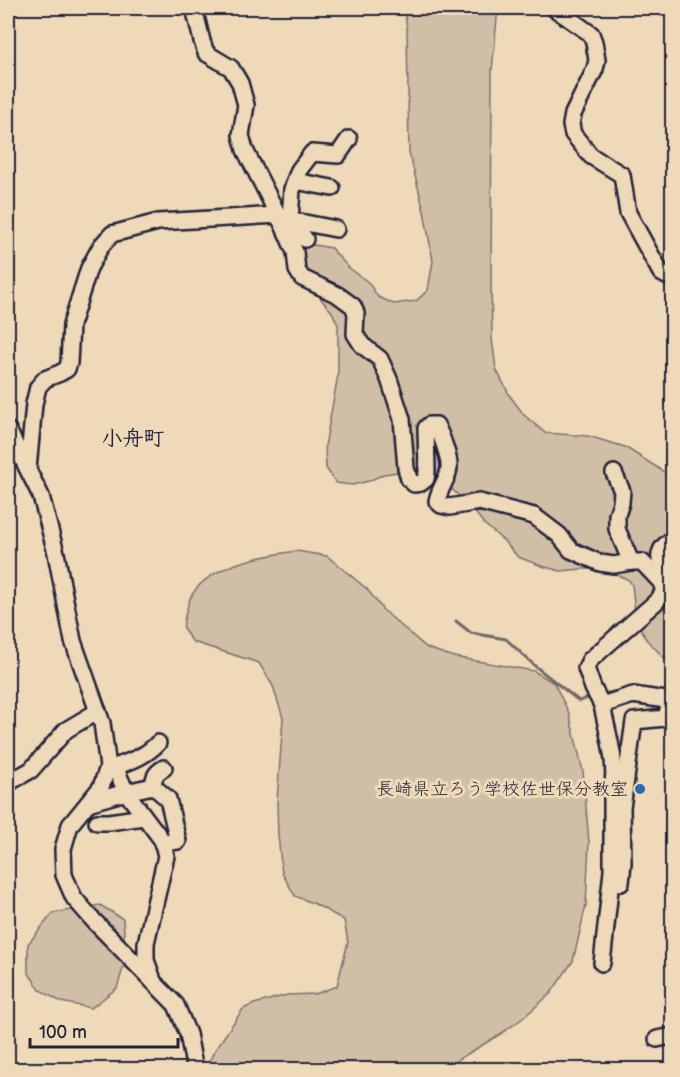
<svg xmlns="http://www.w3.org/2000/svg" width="680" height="1077" font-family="'Balsamiq Sans','Klee One',sans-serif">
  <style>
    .green { fill: #d1bea6; stroke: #7a7070; stroke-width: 1.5 }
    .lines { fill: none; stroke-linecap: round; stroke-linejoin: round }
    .stream { stroke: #71696b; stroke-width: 3 }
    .minor-casing { stroke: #22223b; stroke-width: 20 }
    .minor { stroke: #eed9b8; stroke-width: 15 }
    .poi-dot { fill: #1f6fb2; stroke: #eed9b8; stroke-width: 2 }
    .labels { text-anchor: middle; stroke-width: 6; stroke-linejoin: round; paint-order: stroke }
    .poi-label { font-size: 18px; fill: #22223b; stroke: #eed9b8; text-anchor: end }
    .quarter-label { font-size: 21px; font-weight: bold; fill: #22223b; stroke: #eed9b8 }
  </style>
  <rect width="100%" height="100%" fill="#eed9b8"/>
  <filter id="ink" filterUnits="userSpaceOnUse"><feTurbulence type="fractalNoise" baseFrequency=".0167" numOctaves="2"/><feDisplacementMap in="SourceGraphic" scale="12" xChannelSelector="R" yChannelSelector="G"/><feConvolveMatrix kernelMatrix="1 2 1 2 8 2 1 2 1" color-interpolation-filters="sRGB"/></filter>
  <g filter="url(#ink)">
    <!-- green -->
    <g class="green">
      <path d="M404,8H498L492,70L491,285L492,339L496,369L510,396L524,415L545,433L588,436L625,447L672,477V666L646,639L636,619L632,585L629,580L603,569H582L561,571L545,567L518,557L504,541L484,524L471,507L446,484L421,474L406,471L384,474L369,481L352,485L336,483L326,468L325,446L338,375V325L332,312L321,299L304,270L300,246L314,245L331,248L348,267L368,282L378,297L394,304L416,301L428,290L433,261L424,211L409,152L407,29Z"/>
      <path d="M8,287L10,293L12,369L8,392Z"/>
      <path d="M296,551L327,556L367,589L383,610L427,648L454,657L534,671L554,683L569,713L583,771L589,843L586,905L573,961L551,993L523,1018L502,1033L451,1064L439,1069H205L215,1050L243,1009L254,1004L287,995L315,994L337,986L348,942L344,920L315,904L295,896L282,873L278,835L277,802L283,718L273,686L259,663L193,642C181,629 182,625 187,609C188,605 189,599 192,595C210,564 263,556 296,551Z"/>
      <path d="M100,905L123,919L126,959L117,988L91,1008L61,1002L40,990L28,972V944L53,913Z"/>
    </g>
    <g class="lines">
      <!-- stream -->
      <g class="stream">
        <path d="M456,621L471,633L506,639L535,666L579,701L591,697"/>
        <path d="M665,693L672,692"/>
        <path d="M603,694L632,688"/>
      </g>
      <defs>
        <g id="minor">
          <path d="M194,8L202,41L206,53L231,68L240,83L246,105L241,135L245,150L283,225L295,252L297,270L302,278L338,295L353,306L356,313L355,334L362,345L380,359L389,379L402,419L406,468L409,479L414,484L421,483L426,479L427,472L426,428L429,425H436C441,434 450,458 449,468C448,479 439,489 437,501L441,505L450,507L479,502L534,516L559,535L571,550L600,563L614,565L631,562H642L661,582L664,592"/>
          <path d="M554,8L591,34L594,42L597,60L595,69L573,114L571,125L573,134L591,156L622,175L628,213L661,273L672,279"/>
          <path d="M295,181L332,188"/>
          <path d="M288,222L290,220L305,239"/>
          <path d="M336,229L290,220L292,189L299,170L312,153L338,155L349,139"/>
          <path d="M8,430L41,496L56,553L73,641L102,723L108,767L101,787L70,825L63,849L64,875L74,898L94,921L176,1005L188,1034L195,1070"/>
          <path d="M28,469L34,404L38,387L45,379L60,373L67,369L69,363L71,325L89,268L101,246L112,234L158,222L279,215"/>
          <path d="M614,473L622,491L621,503L617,515V529L631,562"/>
          <path d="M672,540C654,550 659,563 667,578L664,592L657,601L590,660L586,668L593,688L602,705L633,695L672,701"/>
          <path d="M602,705C607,732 618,763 612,790V871L602,963"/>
          <path d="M108,767H115L126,792L153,786L168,799L178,841L162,843"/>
          <path d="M115,767C131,761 146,756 158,743"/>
          <path d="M8,783L31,770L66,730L98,711"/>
          <path d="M153,786C154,777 155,773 164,768"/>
          <path d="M88,803L126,792L162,840L166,856L146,943V960L152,977"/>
          <path d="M97,822H109L144,817"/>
          <path d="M621,883L623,863L622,808L634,721L666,718L670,701"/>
          <path d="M657,1039L672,1036"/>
        </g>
      </defs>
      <!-- minor casing -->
      <use href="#minor" class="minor-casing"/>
      <!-- minor -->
      <use href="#minor" class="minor"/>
    </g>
  </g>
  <!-- markers -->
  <circle class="poi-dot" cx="640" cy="789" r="6"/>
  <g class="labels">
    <!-- poi labels -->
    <g class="poi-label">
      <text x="628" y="795">長崎県立ろう学校佐世保分教室</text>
    </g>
    <!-- quarter labels -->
    <g class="quarter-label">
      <text x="133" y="445">小舟町</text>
    </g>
  </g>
  <!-- margin -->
  <rect width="680" height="1077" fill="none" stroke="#eed9b8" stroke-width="30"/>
  <rect x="15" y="15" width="650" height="1047" fill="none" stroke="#22223b" stroke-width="2" filter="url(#ink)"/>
  <!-- scale -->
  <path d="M30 1038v9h148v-9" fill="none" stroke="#22223b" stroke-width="3"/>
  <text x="39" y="1038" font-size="18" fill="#22223b" stroke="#eed9b8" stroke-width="4.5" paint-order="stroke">100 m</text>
</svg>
